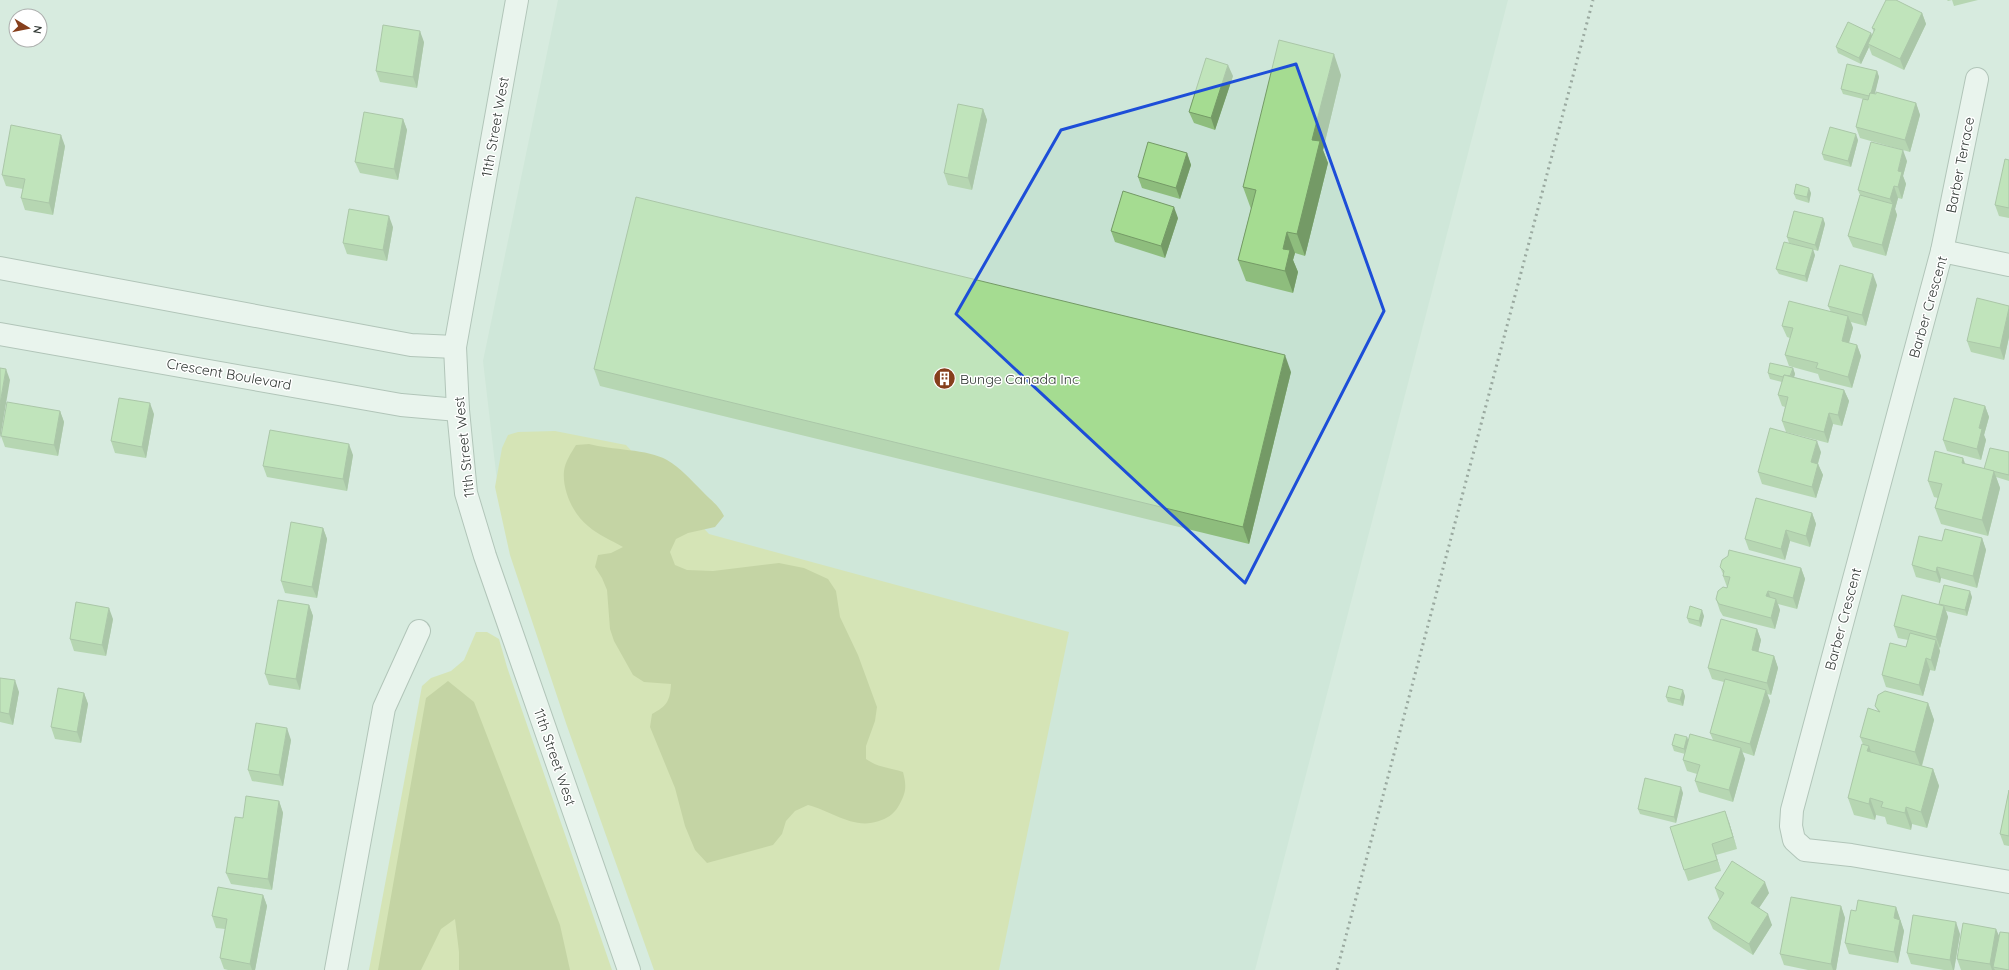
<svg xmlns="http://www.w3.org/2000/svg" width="2009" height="970" font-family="Quicksand,sans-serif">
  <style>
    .built { fill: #c6e2d2 }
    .green { fill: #d2dc86 }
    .forest { fill: #aeb85e }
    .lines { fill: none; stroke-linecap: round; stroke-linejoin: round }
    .minor-casing { stroke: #84978c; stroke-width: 24 }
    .major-casing { stroke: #84978c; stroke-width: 24 }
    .minor { stroke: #fff; stroke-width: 22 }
    .major { stroke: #fff; stroke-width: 22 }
    .rail { stroke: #505954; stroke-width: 3; stroke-dasharray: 2 4; stroke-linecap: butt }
    .wall { fill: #8ebd7d }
    .shaded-wall { fill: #749a66 }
    .building { fill: #a5dc91; stroke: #749a66 }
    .marked { fill: none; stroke: #1d4ed8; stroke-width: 3; stroke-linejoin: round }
    .labels { text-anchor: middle; stroke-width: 3; stroke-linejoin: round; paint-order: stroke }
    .street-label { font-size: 14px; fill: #313834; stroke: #fff }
    .poi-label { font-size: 14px; fill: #313834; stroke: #fff; text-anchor: start }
  </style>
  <rect width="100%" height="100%" fill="#d7ebdf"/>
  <!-- built -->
  <path class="built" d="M558,0H1508L1255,970H993L497,481L483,361Z"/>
  <!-- green -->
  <g class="green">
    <path d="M555,431L626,445L709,534L1069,632L999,970H654L567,726L510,555L495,487L502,448L508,435L518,432Z"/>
    <path d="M476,632H487L499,639L507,667L612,970H369L422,686L431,678L451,671L464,660Z"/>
  </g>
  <!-- forest -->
  <g class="forest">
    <path d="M589,444C611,450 648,449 667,460C681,468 691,480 702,491C711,501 717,503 724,516L715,527L688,533L676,539L670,552L675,565L687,570L713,571L779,563L804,568L828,579L836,591L840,617L858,655L877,707L875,721L866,746V759C879,768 888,767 903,772C907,787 906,793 898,807C894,814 886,819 879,821C853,830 832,811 808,805L795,811L786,821L782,834L773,845L707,863L695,850L685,826L675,788L650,727L652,714C667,706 670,701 671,684L644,682L633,675L614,641L610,629L607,590L602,578L595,567L598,555L611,553L623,547C611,540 598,535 588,526C573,514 562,490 564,471C565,462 571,453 576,445Z"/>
    <path d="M448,681L474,702L560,925L570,970H459V952L455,919L441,929L421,970H378L426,698Z"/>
  </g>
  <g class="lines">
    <defs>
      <g id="minor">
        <path d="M1942,251L1977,79"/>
        <path d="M2009,265L1942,251L1792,810L1791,826L1794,840L1805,850L1851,855L2009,882"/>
        <path d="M0,268L411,345L455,347"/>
        <path d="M0,334L401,405L458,410"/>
        <path d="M336,970L384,708L419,631"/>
      </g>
      <path id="major" d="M517,0L455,347L458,410L466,493L485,556L629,970"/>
    </defs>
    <!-- minor casing -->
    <use href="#minor" class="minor-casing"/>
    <!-- major casing -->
    <use href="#major" class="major-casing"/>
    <!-- minor -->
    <use href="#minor" class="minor"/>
    <!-- major -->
    <use href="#major" class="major"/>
    <!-- rail -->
    <path class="rail" d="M1337,970L1593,0"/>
  </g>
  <!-- wall -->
  <g class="wall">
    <path d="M1947,0H1978L1954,6L1952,0L1948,1Z"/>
    <path d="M1922,13L1926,24L1904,70L1872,55L1869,47L1861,64L1838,53L1836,47L1871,33L1872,36L1874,32L1872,28Z"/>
    <path d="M424,42L417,88L380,82L376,71Z"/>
    <path d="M1877,71L1879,77L1874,94L1916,103L1920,115L1910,152L1860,138L1856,127L1863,99L1843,94L1841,89Z"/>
    <path d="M1341,75L1323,150L1328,163L1305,256L1295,253L1293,260L1298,272L1293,293L1246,281L1238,260L1251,209L1243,187Z"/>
    <path d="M1233,76L1215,130L1194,123L1189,112Z"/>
    <path d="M983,109L987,120L972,190L948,185L944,173Z"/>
    <path d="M403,119L407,130L398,180L360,173L355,162Z"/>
    <path d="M1858,140L1851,167L1824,160L1822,154Z"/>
    <path d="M65,146L53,215L25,210L21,198L23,189L6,186L2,175Z"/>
    <path d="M1187,153L1191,165L1180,199L1142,188L1138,177Z"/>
    <path d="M2009,160V218L1999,216L1995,205Z"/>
    <path d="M1907,161L1903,176L1906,184L1902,199L1898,198L1895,209L1897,215L1886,256L1853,247L1848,236L1860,195L1858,190Z"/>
    <path d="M1811,193L1809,203L1796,199L1794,194Z"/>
    <path d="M1178,218L1165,258L1115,242L1111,231Z"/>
    <path d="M1823,218L1825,224L1818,251L1789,243L1787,237Z"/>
    <path d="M393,227L387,261L347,254L343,243Z"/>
    <path d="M1815,255L1807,282L1779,274L1776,269Z"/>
    <path d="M1877,285L1866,326L1851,322L1853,328L1849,343L1857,345L1861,356L1852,388L1820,380L1818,374L1789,366L1785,355L1790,338L1787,337L1782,326L1831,312L1828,306Z"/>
    <path d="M2009,306V337L2004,360L1971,352L1967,341Z"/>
    <path d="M1793,368L1795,374L1794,377L1844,390L1849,401L1842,426L1833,424L1828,443L1786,432L1782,421L1785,407L1782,406L1778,395L1782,382L1770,379L1768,373Z"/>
    <path d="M594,369L1291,372L1249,544L600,386Z"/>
    <path d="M1985,406L1989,417L1984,435L1986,440L1981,460L1947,451L1943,440Z"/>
    <path d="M60,411L64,422L58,456L5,447L1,436Z"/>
    <path d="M154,414L146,458L115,453L111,441Z"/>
    <path d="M1821,452L1818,464L1823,475L1816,498L1762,484L1758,472Z"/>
    <path d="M2009,452V481L1996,477L2000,488L1988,536L1941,524L1935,508L1938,498L1934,497L1928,481L1966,464L1984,469Z"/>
    <path d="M353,455L347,491L267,477L263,466Z"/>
    <path d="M1812,513L1816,524L1810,547L1790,541L1785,560L1749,550L1745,539Z"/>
    <path d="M323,528L327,539L317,598L285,593L281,581Z"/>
    <path d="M1982,538L1986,550L1977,588L1941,578L1940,583L1916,577L1912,565L1942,541Z"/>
    <path d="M1720,567L1801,568L1805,579L1797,609L1778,604L1780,610L1775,629L1723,616L1720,611L1716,599L1727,587L1723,576V574Z"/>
    <path d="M1972,597L1967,616L1946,611L1948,617L1940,648L1939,647L1940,651L1935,671L1930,670L1923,696L1886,687L1882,675L1906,647L1908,640L1898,638L1894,626L1939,604Z"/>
    <path d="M309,605L313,616L300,690L269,685L265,674Z"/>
    <path d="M1704,616L1701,627L1689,623L1687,618Z"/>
    <path d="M113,619L106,656L74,651L70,639Z"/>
    <path d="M1757,629L1761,640L1758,652L1774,656L1778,668L1771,695L1767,694L1770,701L1754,756L1742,752L1745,759L1733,802L1699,792L1695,781L1697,774L1687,771L1683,760L1685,754L1674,751L1672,745L1687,737L1688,740H1713L1710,733L1724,682L1712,679L1708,668Z"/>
    <path d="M0,678L19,692L13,725L0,722Z"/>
    <path d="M84,693L88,704L81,743L55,739L51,727Z"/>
    <path d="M1685,696L1683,706L1668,702L1666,697Z"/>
    <path d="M1928,703L1934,720L1922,766L1933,769L1939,786L1927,828L1912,824L1911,830L1887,824L1885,817L1876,815L1875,820L1854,815L1848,798L1863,744L1860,737L1878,711L1875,706Z"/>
    <path d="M291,740L283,786L252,781L248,770Z"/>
    <path d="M2009,790V846L2004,845L2000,834Z"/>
    <path d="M1683,793L1676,823L1640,814L1638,809Z"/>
    <path d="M279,801L283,813L272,890L231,884L226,873L243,818Z"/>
    <path d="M1729,822L1737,849L1716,855L1721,871L1688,881L1684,870Z"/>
    <path d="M1715,888L1769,893L1759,908L1772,925L1753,955L1713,929L1708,918L1720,900L1719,899Z"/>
    <path d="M263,895L267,906L255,970H228L224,969L220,958L225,929L216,928L212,916Z"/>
    <path d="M1841,906L1845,918L1836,970H1808L1784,965L1780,954Z"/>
    <path d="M1896,907L1904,931L1898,963L1849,954L1845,943L1856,911Z"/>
    <path d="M2009,933V970H1961L1957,959L1999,936Z"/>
    <path d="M1960,934L1954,970H1944L1911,964L1907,953Z"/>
  </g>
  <!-- shaded-wall -->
  <g class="shaded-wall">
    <path d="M1922,13L1926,24L1904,70L1900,59Z"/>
    <path d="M420,31L424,42L417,88L413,77Z"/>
    <path d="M1871,33L1873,39L1868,44L1869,47L1861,64L1859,58Z"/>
    <path d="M1334,54L1341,75L1323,150L1328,163L1305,256L1297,234L1312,140Z"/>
    <path d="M1228,65L1233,76L1215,130L1211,118Z"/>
    <path d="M1877,71L1879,77L1873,102L1870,96Z"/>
    <path d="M1916,103L1920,115L1910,152L1905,140Z"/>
    <path d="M983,109L987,120L972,190L968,178Z"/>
    <path d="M403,119L407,130L398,180L394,169Z"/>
    <path d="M1856,134L1858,140L1851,167L1848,161Z"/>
    <path d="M61,135L65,146L53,215L49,203Z"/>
    <path d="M1903,150L1907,161L1903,176L1906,184L1902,199L1898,187V171Z"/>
    <path d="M1187,153L1191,165L1180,199L1176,188Z"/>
    <path d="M1894,186L1898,198L1895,209L1897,215L1886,256L1882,245L1893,205L1890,199Z"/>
    <path d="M1809,188L1811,193L1809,203L1807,197Z"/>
    <path d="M1174,207L1178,218L1165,258L1161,246Z"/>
    <path d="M389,216L393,227L387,261L383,250Z"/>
    <path d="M1823,218L1825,224L1818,251L1815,245Z"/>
    <path d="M1287,232L1295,253L1293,260L1298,272L1293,293L1285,271L1283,249Z"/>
    <path d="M1813,249L1815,255L1807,282L1805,276Z"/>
    <path d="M1873,274L1877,285L1866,326L1862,315Z"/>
    <path d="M2009,308V337L2004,360L2000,348Z"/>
    <path d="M1848,316L1853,328L1846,353L1842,341Z"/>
    <path d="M1857,345L1861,356L1852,388L1848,377Z"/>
    <path d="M1285,355L1291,372L1249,544L1243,527Z"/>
    <path d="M1793,368L1795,374L1792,384L1790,379Z"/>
    <path d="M6,369L10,380L0,439V404Z"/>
    <path d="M1844,390L1849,401L1842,426L1838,415Z"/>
    <path d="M150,403L154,414L146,458L142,447Z"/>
    <path d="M1985,406L1989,417L1984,435L1986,440L1981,460L1977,449L1979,428Z"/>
    <path d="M60,411L64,422L58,456L54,445Z"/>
    <path d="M1829,413L1833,424L1828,443L1824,432Z"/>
    <path d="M1817,441L1821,452L1815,473L1811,462Z"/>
    <path d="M349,444L353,455L347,491L343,479Z"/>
    <path d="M1963,458L1969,474L1962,463Z"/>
    <path d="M1818,464L1823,475L1816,498L1812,487Z"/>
    <path d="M1994,471L2000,488L1988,536L1982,520Z"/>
    <path d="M1812,513L1816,524L1810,547L1806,536Z"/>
    <path d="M323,528L327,539L317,598L312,587Z"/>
    <path d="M1786,530L1790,541L1785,560L1781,549Z"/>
    <path d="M1982,538L1986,550L1977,588L1973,576Z"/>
    <path d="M1937,567L1941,578L1940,583L1936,572Z"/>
    <path d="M1801,568L1805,579L1797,609L1793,598Z"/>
    <path d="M1768,591L1772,602L1766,596Z"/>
    <path d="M1970,591L1972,597L1967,616L1965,610Z"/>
    <path d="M1776,599L1780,610L1775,629L1771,618Z"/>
    <path d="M309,605L313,616L300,690L296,679Z"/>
    <path d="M1944,606L1948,617L1940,648L1936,637Z"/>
    <path d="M109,608L113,619L106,656L102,645Z"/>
    <path d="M1702,610L1704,616L1701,627L1699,621Z"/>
    <path d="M1757,629L1761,640L1756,662L1752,650Z"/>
    <path d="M1936,640L1940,651L1935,671L1931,660Z"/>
    <path d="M1774,656L1778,668L1771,695L1767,683Z"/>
    <path d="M1926,658L1930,670L1923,696L1919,685Z"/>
    <path d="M15,680L19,692L13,725L9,714Z"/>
    <path d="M1683,690L1685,696L1683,706L1680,700Z"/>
    <path d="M1766,690L1770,701L1754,756L1750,744Z"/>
    <path d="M84,693L88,704L81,743L77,732Z"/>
    <path d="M1928,703L1934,720L1921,768L1915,752Z"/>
    <path d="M287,728L291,740L283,786L279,775Z"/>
    <path d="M1687,737L1689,743L1686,755L1684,749Z"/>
    <path d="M1869,746L1875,763L1867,751Z"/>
    <path d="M1741,748L1745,759L1733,802L1729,790Z"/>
    <path d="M1933,769L1939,786L1927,828L1921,812Z"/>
    <path d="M1681,787L1683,793L1676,823L1674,817Z"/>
    <path d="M1870,798L1876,815L1875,820L1869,804Z"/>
    <path d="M279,801L283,813L272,890L268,879Z"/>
    <path d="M1906,807L1912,824L1911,830L1905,813Z"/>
    <path d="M1725,811L1729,822L1737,849L1733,837Z"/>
    <path d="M1712,844L1716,855L1721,871L1717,860Z"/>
    <path d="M1765,882L1769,893L1755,914L1751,903Z"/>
    <path d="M263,895L267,906L255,970H252L250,964Z"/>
    <path d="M1841,906L1845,918L1836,970H1833L1831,964Z"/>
    <path d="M1896,907L1904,931L1898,963L1894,952V918Z"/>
    <path d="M1768,914L1772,925L1753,955L1749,944Z"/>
    <path d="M1956,922L1960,934L1954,970H1953L1950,960Z"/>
    <path d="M1996,929L2001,940L1993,967L1995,970H1992L1990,964Z"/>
  </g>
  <!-- building -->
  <g class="building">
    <path d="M1886,0H1896L1922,13L1900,59L1868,44L1875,29L1872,28Z"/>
    <path d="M1848,22L1871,33L1859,58L1836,47Z"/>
    <path d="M383,25L420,31L413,77L376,71Z"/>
    <path d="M1279,40L1334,54L1312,140L1320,141L1297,234L1287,232L1283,249L1290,250L1285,271L1238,260L1256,190L1243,187Z"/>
    <path d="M1206,58L1228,65L1211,118L1189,112Z"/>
    <path d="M1847,64L1877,71L1871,93H1870L1869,96L1841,89Z"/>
    <path d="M1876,92L1916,103L1905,140L1856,127L1863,99L1868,100L1870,93L1876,94Z"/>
    <path d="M958,104L983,109L968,178L944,173Z"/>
    <path d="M364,112L403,119L394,169L355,162Z"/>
    <path d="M11,125L61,135L49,203L21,198L25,179L2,175Z"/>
    <path d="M1830,127L1856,134L1848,161L1822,154Z"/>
    <path d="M1148,142L1187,153L1176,188L1138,177Z"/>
    <path d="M1871,142L1903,150L1898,171L1902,172L1898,187L1894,186L1890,199L1858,190Z"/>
    <path d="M2005,159L2009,160V208L1995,205Z"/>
    <path d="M1796,184L1809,188L1807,197L1794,194Z"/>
    <path d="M1123,191L1174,207L1161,246L1111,231Z"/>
    <path d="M1860,195L1893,204L1882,245L1848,236Z"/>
    <path d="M636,197L1285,355L1243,527L594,369Z"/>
    <path d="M349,209L389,216L383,250L343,243Z"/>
    <path d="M1794,211L1823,218L1815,245L1787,237Z"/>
    <path d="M1784,242L1813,249L1805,276L1776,269Z"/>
    <path d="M1840,265L1873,274L1862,315L1828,306Z"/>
    <path d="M1977,298L2009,306V308L2000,348L1967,341Z"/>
    <path d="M1789,301L1848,316L1842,341L1857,345L1848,377L1816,368L1818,363L1785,355L1793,328L1782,326Z"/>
    <path d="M1770,363L1793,368L1790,376L1784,375L1783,377L1768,373Z"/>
    <path d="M0,368L6,369L0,404Z"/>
    <path d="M1784,375L1844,390L1838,415L1829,413L1824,432L1782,421L1788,397L1778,395Z"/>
    <path d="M119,398L150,403L142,447L111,441Z"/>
    <path d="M1954,398L1985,406L1979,428L1982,429L1977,449L1943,440Z"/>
    <path d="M7,402L60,411L54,445L1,436Z"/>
    <path d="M1770,428L1817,441L1811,462L1818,464L1812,487L1758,472Z"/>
    <path d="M270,430L349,444L343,479L263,466Z"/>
    <path d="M1990,448L2009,452V475L1984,469Z"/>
    <path d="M1935,451L1963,458L1962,463L1994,471L1982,520L1935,508L1942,484L1928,481Z"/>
    <path d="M1756,498L1812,513L1806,536L1786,530L1781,549L1745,539Z"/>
    <path d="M291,522L323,528L312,587L281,581Z"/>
    <path d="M1945,529L1982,538L1973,576L1937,567L1936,572L1912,565L1919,536L1942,541Z"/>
    <path d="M1729,550L1801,568L1793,598L1768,591L1766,596L1776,599L1771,618L1719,604L1716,599L1718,591L1723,587L1727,588L1730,577L1723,576L1724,571L1720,567L1722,560L1728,556Z"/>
    <path d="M1944,585L1970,591L1965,610L1939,604Z"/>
    <path d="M1902,595L1944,606L1936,637L1894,626Z"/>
    <path d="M278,600L309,605L296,679L265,674Z"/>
    <path d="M76,602L109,608L102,645L70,639Z"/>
    <path d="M1690,606L1702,610L1699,621L1687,618Z"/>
    <path d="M1721,619L1757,629L1752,650L1774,656L1767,683L1708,668Z"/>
    <path d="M1910,633L1936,640L1931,660L1926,658L1919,685L1882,675L1890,643L1906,647Z"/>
    <path d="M0,678L15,680L9,714L0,712Z"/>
    <path d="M1725,679L1766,690L1750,744L1710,733Z"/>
    <path d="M1669,686L1683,690L1680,700L1666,697Z"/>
    <path d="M58,688L84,693L77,732L51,727Z"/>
    <path d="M1885,691L1928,703L1915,752L1860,737L1868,708L1880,712L1875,706L1878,695Z"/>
    <path d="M256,723L287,728L279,775L248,770Z"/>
    <path d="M1675,734L1687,737L1684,749L1672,745Z"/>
    <path d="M1690,734L1741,748L1729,790L1695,781L1700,765L1683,760Z"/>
    <path d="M1862,744L1869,746L1867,751L1933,769L1921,812L1906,807L1905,813L1881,807L1883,802L1870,798L1869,804L1848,798Z"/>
    <path d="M1645,778L1681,787L1674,817L1638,809Z"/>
    <path d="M2009,790V836L2000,834Z"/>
    <path d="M246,796L279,801L268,879L226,873L235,817L243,818Z"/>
    <path d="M1725,811L1733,837L1712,844L1717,860L1684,870L1670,827Z"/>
    <path d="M1732,861L1765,882L1751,903L1768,914L1749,944L1708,918L1724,893L1715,888Z"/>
    <path d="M218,887L263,895L250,964L220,958L227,919L212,916Z"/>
    <path d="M1791,897L1841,906L1831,964L1780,954Z"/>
    <path d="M1858,900L1896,907L1894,918L1900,920L1894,952L1845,943L1851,910L1856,911Z"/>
    <path d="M1913,915L1956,922L1950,960L1907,953Z"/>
    <path d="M1963,923L1996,929L1990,964L1957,959Z"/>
    <path d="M2000,932L2009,933V970L1993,967Z"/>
  </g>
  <!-- marked area -->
  <path d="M0 0H2009V970H0ZM1296,64L1384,311L1245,583L956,314L1061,130Z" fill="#d7ebdf" fill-opacity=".55" fill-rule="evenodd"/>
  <path class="marked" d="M1296,64L1384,311L1245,583L956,314L1061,130Z"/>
  <!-- icons -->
  <defs>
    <symbol id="building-disc" viewBox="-11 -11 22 22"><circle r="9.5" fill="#863f1c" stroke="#fff"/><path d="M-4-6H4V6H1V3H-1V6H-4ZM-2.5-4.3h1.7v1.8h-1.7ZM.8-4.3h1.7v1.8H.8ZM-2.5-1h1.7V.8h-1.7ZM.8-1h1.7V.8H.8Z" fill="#fff"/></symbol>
  </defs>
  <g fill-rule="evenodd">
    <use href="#building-disc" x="932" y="366" width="25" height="25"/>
  </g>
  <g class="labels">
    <!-- street labels -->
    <g class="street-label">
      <text transform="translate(495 127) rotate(-80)" y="5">11th Street West</text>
      <text transform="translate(1960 165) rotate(-79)" y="5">Barber Terrace</text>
      <text transform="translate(1928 307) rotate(-74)" y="5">Barber Crescent</text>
      <text transform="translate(229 374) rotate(10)" y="5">Crescent Boulevard</text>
      <text transform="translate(464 447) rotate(-96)" y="5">11th Street West</text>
      <text transform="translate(1843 619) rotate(-75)" y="5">Barber Crescent</text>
      <text transform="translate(555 757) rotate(71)" y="5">11th Street West</text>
    </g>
    <!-- poi labels -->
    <g class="poi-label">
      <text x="960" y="384">Bunge Canada Inc</text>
    </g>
  </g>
  <!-- north arrow -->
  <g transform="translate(28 28) rotate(100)"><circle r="19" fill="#ffffff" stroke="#adafae"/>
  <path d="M0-3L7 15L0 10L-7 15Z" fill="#863f1c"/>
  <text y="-6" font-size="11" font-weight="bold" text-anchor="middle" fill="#313834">N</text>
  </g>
</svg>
